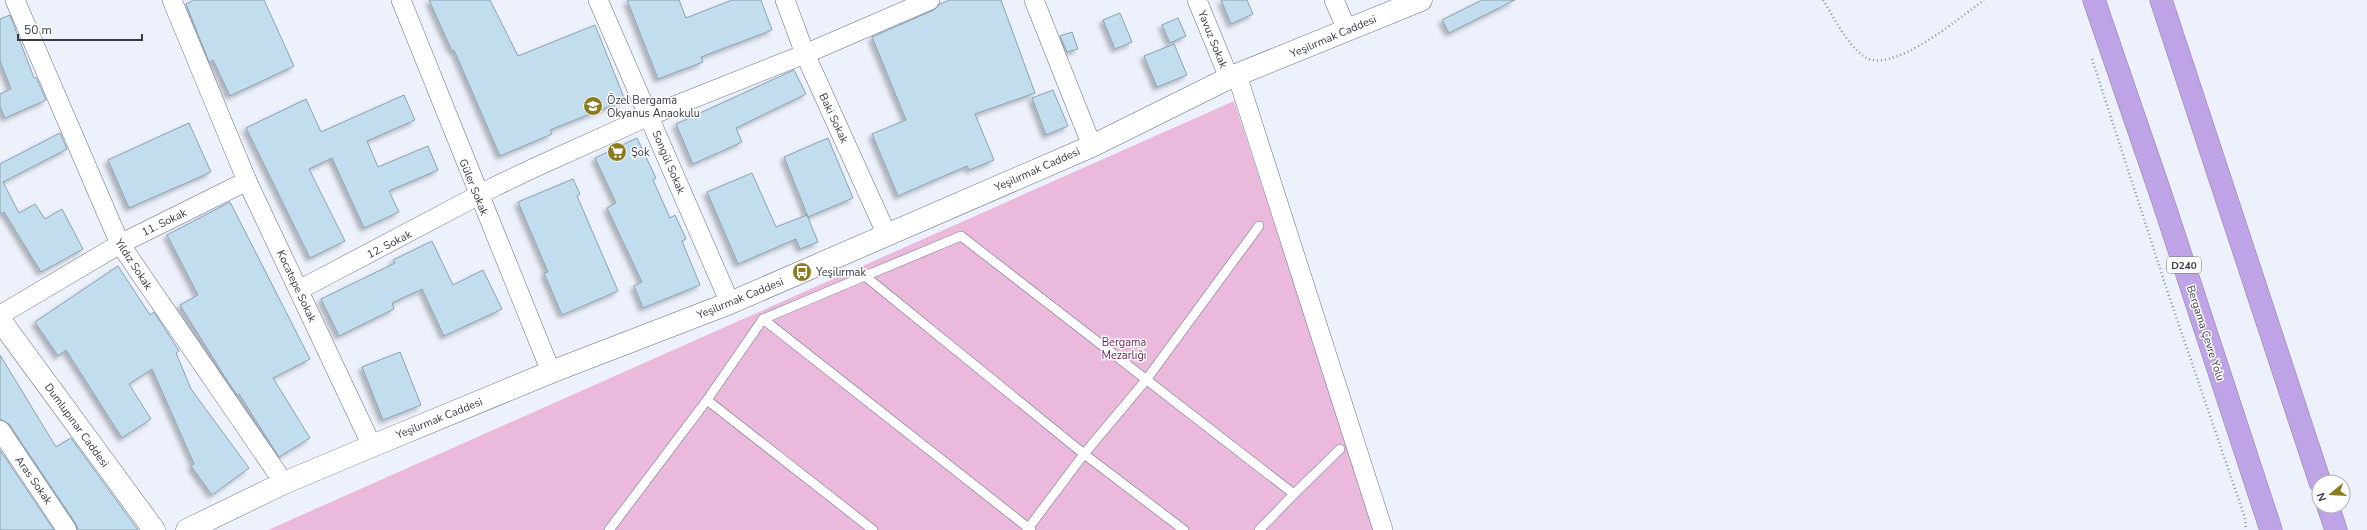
<svg xmlns="http://www.w3.org/2000/svg" width="2367" height="530" font-family="'Nunito Sans',sans-serif">
  <style>
    .green { fill: #eab9dc }
    .building { fill: #c2dded; stroke: #89a2b2; filter: url(#shadow) }
    .lines { fill: none; stroke-linecap: round; stroke-linejoin: round }
    .lane-casing { stroke: #676f85; stroke-width: 10 }
    .street-casing { stroke: #676f85; stroke-width: 20 }
    .secondary-casing { stroke: #676f85; stroke-width: 23 }
    .highway-casing { stroke: #907fae; stroke-width: 23 }
    .path { stroke: #8f939d; stroke-width: 2.5; stroke-dasharray: 1 3; stroke-linecap: butt }
    .lane { stroke: #fff; stroke-width: 9 }
    .street { stroke: #fff; stroke-width: 19 }
    .secondary { stroke: #fff; stroke-width: 22 }
    .highway { stroke: #bfa3e7; stroke-width: 22 }
    .labels { text-anchor: middle; stroke-width: 3; stroke-linejoin: round; paint-order: stroke }
    .shield { fill: #fefefe; stroke: #73767c; stroke-width: 1 }
    .shield-label { font-size: 10px; font-weight: bold; fill: #383b45 }
    .street-label { font-size: 11px; fill: #383b45; stroke: #fefefe }
    .poi-label { font-size: 11px; fill: #383b45; stroke: #fefefe; text-anchor: start }
    .park-label { font-size: 11px; fill: #6c235d; stroke: #fefefe }
  </style>
  <defs>
    <filter id="shadow"><feDropShadow dx="-3.5" dy="3.5" stdDeviation="2" flood-color="#0004"/></filter>
  </defs>
  <rect width="100%" height="100%" fill="#edf1fb"/>
  <!-- green -->
  <path class="green" d="M1234,101L1375,530H268Z"/>
  <!-- building -->
  <g class="building">
    <path d="M194,0H264L294,66L230,96L213,60L209,62L186,4Z"/>
    <path d="M429,0H490L518,56L595,25L625,100L550,130L552,134L500,156L454,50L452,51Z"/>
    <path d="M627,0H679L686,18L732,0H761L772,30L701,57L703,62L658,79Z"/>
    <path d="M950,0H1001L1035,93L975,114L994,160L969,170L967,166L898,196L872,134L906,120L872,37L934,10L940,4Z"/>
    <path d="M1221,0H1247L1253,14L1231,24Z"/>
    <path d="M1482,0H1515L1449,33L1442,20Z"/>
    <path d="M1120,13L1132,42L1115,49L1103,20Z"/>
    <path d="M10,15L34,78L36,77L46,100L5,118L0,107V94L11,89L0,61V19Z"/>
    <path d="M1178,18L1186,36L1170,43L1162,25Z"/>
    <path d="M1072,32L1078,49L1067,52L1060,36Z"/>
    <path d="M1174,44L1187,75L1157,87L1144,56Z"/>
    <path d="M794,70L806,94L736,128L742,142L693,164L676,124Z"/>
    <path d="M1053,90L1068,126L1046,135L1032,98Z"/>
    <path d="M404,95L415,120L367,141L378,167L428,146L438,170L389,191L399,212L364,228L332,158L309,169L345,241L310,258L246,128L306,99L321,132Z"/>
    <path d="M189,123L211,172L129,208L108,160Z"/>
    <path d="M60,133L67,149L3,182L19,213L35,204L45,219L62,209L83,249L41,272L4,212L0,214V164Z"/>
    <path d="M637,138L656,178L653,180L670,218L675,215L686,239L682,241L700,285L643,308L634,286L642,282L607,208L616,203L595,158Z"/>
    <path d="M828,138L853,198L808,217L784,157Z"/>
    <path d="M752,173L776,227L807,215L818,242L800,249L796,239L738,264L707,192Z"/>
    <path d="M573,179L580,194L577,196L618,291L562,315L544,273L548,272L518,202Z"/>
    <path d="M230,202L310,359L273,378L310,438L279,457L239,394L237,395L223,374L180,305L198,295L167,235Z"/>
    <path d="M432,241L453,285L483,270L502,309L444,336L422,289L392,303L394,309L339,336L321,299L395,263L393,260Z"/>
    <path d="M118,266L150,315L154,312L179,351L176,353L191,389L249,468L212,495L191,466L194,464L152,369L129,384L151,419L122,438L66,350L58,356L35,322Z"/>
    <path d="M400,352L421,405L383,420L362,367Z"/>
    <path d="M0,355L56,447L71,438L138,530H78L76,524L9,424L0,419Z"/>
    <path d="M0,450L54,530H0Z"/>
  </g>
  <g class="lines">
    <defs>
      <g id="lane">
        <path d="M865,276L961,236L1294,494L1259,530"/>
        <path d="M763,319L865,276L1084,454L1184,530"/>
        <path d="M707,400L763,319L1031,530"/>
        <path d="M1294,494L1340,449"/>
        <path d="M609,530L707,400L873,530"/>
        <path d="M1027,530L1084,454L1146,380L1259,226"/>
      </g>
      <g id="street">
        <path d="M15,0L120,244L284,483"/>
        <path d="M172,0L247,181L372,446"/>
        <path d="M401,0L551,372"/>
        <path d="M598,0L730,303"/>
        <path d="M785,0L805,54L887,235"/>
        <path d="M1034,0L1092,146"/>
        <path d="M1197,0L1229,78"/>
        <path d="M1334,0L1347,30"/>
        <path d="M1237,75L1383,530"/>
        <path d="M299,290L496,186L536,167L649,116L805,54L930,0"/>
        <path d="M0,315L120,244L247,181"/>
        <path d="M0,430L67,530"/>
      </g>
      <g id="secondary">
        <path d="M0,320L154,530"/>
        <path d="M187,530L284,483L372,446L551,372L730,303L1092,146L1229,78L1421,0"/>
      </g>
      <g id="highway">
        <path d="M2094,0L2162,198L2271,530"/>
        <path d="M2161,0L2320,482"/>
        <path d="M2328,506L2336,530"/>
      </g>
    </defs>
    <!-- lane casing -->
    <use href="#lane" class="lane-casing"/>
    <!-- street casing -->
    <use href="#street" class="street-casing"/>
    <!-- secondary casing -->
    <use href="#secondary" class="secondary-casing"/>
    <!-- highway casing -->
    <use href="#highway" class="highway-casing"/>
    <!-- path -->
    <g class="path">
      <path d="M1823,0C1835,19 1845,41 1862,55C1889,79 1961,16 1984,0"/>
      <path d="M2092,59L2168,293L2245,518L2246,530"/>
    </g>
    <!-- lane -->
    <use href="#lane" class="lane"/>
    <!-- street -->
    <use href="#street" class="street"/>
    <!-- secondary -->
    <use href="#secondary" class="secondary"/>
    <!-- highway -->
    <use href="#highway" class="highway"/>
  </g>
  <!-- icons -->
  <defs>
    <symbol id="school-disc" viewBox="-11 -11 22 22"><circle r="9.5" fill="#8b7c22" stroke="#fefefe"/><path d="M0-5L7-2L0 1L-7-2ZM-4 1L0 2.5L4 1V4Q0 6-4 4Z" fill="#fff"/></symbol>
    <symbol id="supermarket-disc" viewBox="-11 -11 22 22"><circle r="9.5" fill="#8b7c22" stroke="#fefefe"/><path d="M-6-5.5h2.5l.6 2H6L4.5 2H-2.5L-4.4-4H-6ZM-1.5 3.2a1.3 1.3 0 1 0 .1 0ZM3 3.2a1.3 1.3 0 1 0 .1 0Z" fill="#fff"/></symbol>
    <symbol id="bus-disc" viewBox="-11 -11 22 22"><circle r="9.5" fill="#8b7c22" stroke="#fefefe"/><path d="M-5-6H5V4H4V6H2V4H-2V6H-4V4H-5ZM-3.5-4V0h7V-4ZM-3.5 1.2v1.5H-2V1.2ZM2 1.2v1.5H3.5V1.2Z" fill="#fff"/></symbol>
  </defs>
  <g fill-rule="evenodd">
    <use href="#school-disc" x="582" y="95" width="22" height="22"/>
    <use href="#supermarket-disc" x="606" y="141" width="22" height="22"/>
    <use href="#bus-disc" x="791" y="261" width="22" height="22"/>
  </g>
  <g class="labels">
    <!-- shield labels -->
    <rect class="shield" x="2167" y="257" width="34" height="16" rx="3"/>
    <g class="shield-label">
      <text x="2184" y="269">D240</text>
    </g>
    <!-- street labels -->
    <g class="street-label">
      <text transform="translate(1333 36) rotate(-23)" y="4">Yeşilırmak Caddesi</text>
      <text transform="translate(1213 39) rotate(68)" y="4">Yavuz Sokak</text>
      <text transform="translate(834 118) rotate(65)" y="4">Baki Sokak</text>
      <text transform="translate(669 162) rotate(67)" y="4">Songül Sokak</text>
      <text transform="translate(1037 169) rotate(-24)" y="4">Yeşilırmak Caddesi</text>
      <text transform="translate(474 187) rotate(68)" y="4">Güler Sokak</text>
      <text transform="translate(164 222) rotate(-26)" y="4">11. Sokak</text>
      <text transform="translate(389 244) rotate(-27)" y="4">12. Sokak</text>
      <text transform="translate(134 264) rotate(57)" y="4">Yıldız Sokak</text>
      <text transform="translate(297 286) rotate(65)" y="4">Kocatepe Sokak</text>
      <text transform="translate(740 298) rotate(-22)" y="4">Yeşilırmak Caddesi</text>
      <text transform="translate(2206 333) rotate(72)" y="4">Bergama Çevre Yolu</text>
      <text transform="translate(439 418) rotate(-22)" y="4">Yeşilırmak Caddesi</text>
      <text transform="translate(77 425) rotate(54)" y="4">Dumlupınar Caddesi</text>
      <text transform="translate(34 480) rotate(55)" y="4">Aras Sokak</text>
    </g>
    <!-- poi labels -->
    <g class="poi-label">
      <text x="607" y="104">Özel Bergama<tspan x="607" dy="13">Okyanus Anaokulu</tspan></text>
      <text x="631" y="156">Şok</text>
      <text x="816" y="276">Yeşilırmak</text>
    </g>
    <!-- park labels -->
    <g class="park-label">
      <text x="1124" y="346">Bergama<tspan x="1124" dy="13">Mezarlığı</tspan></text>
    </g>
  </g>
  <!-- north arrow -->
  <g transform="translate(2331 494) rotate(252)"><circle r="19" fill="#fefefe" stroke="#afb0b4"/>
  <path d="M0-3L7 15L0 10L-7 15Z" fill="#8b7c22"/>
  <text y="-6" font-size="11" font-weight="bold" text-anchor="middle" fill="#383b45">N</text>
  </g>
  <!-- scale -->
  <path d="M18 34v6h124v-6" fill="none" stroke="#383b45" stroke-width="2"/>
  <text x="24" y="34" font-size="12" fill="#383b45" stroke="#fefefe" stroke-width="3" paint-order="stroke">50 m</text>
</svg>
